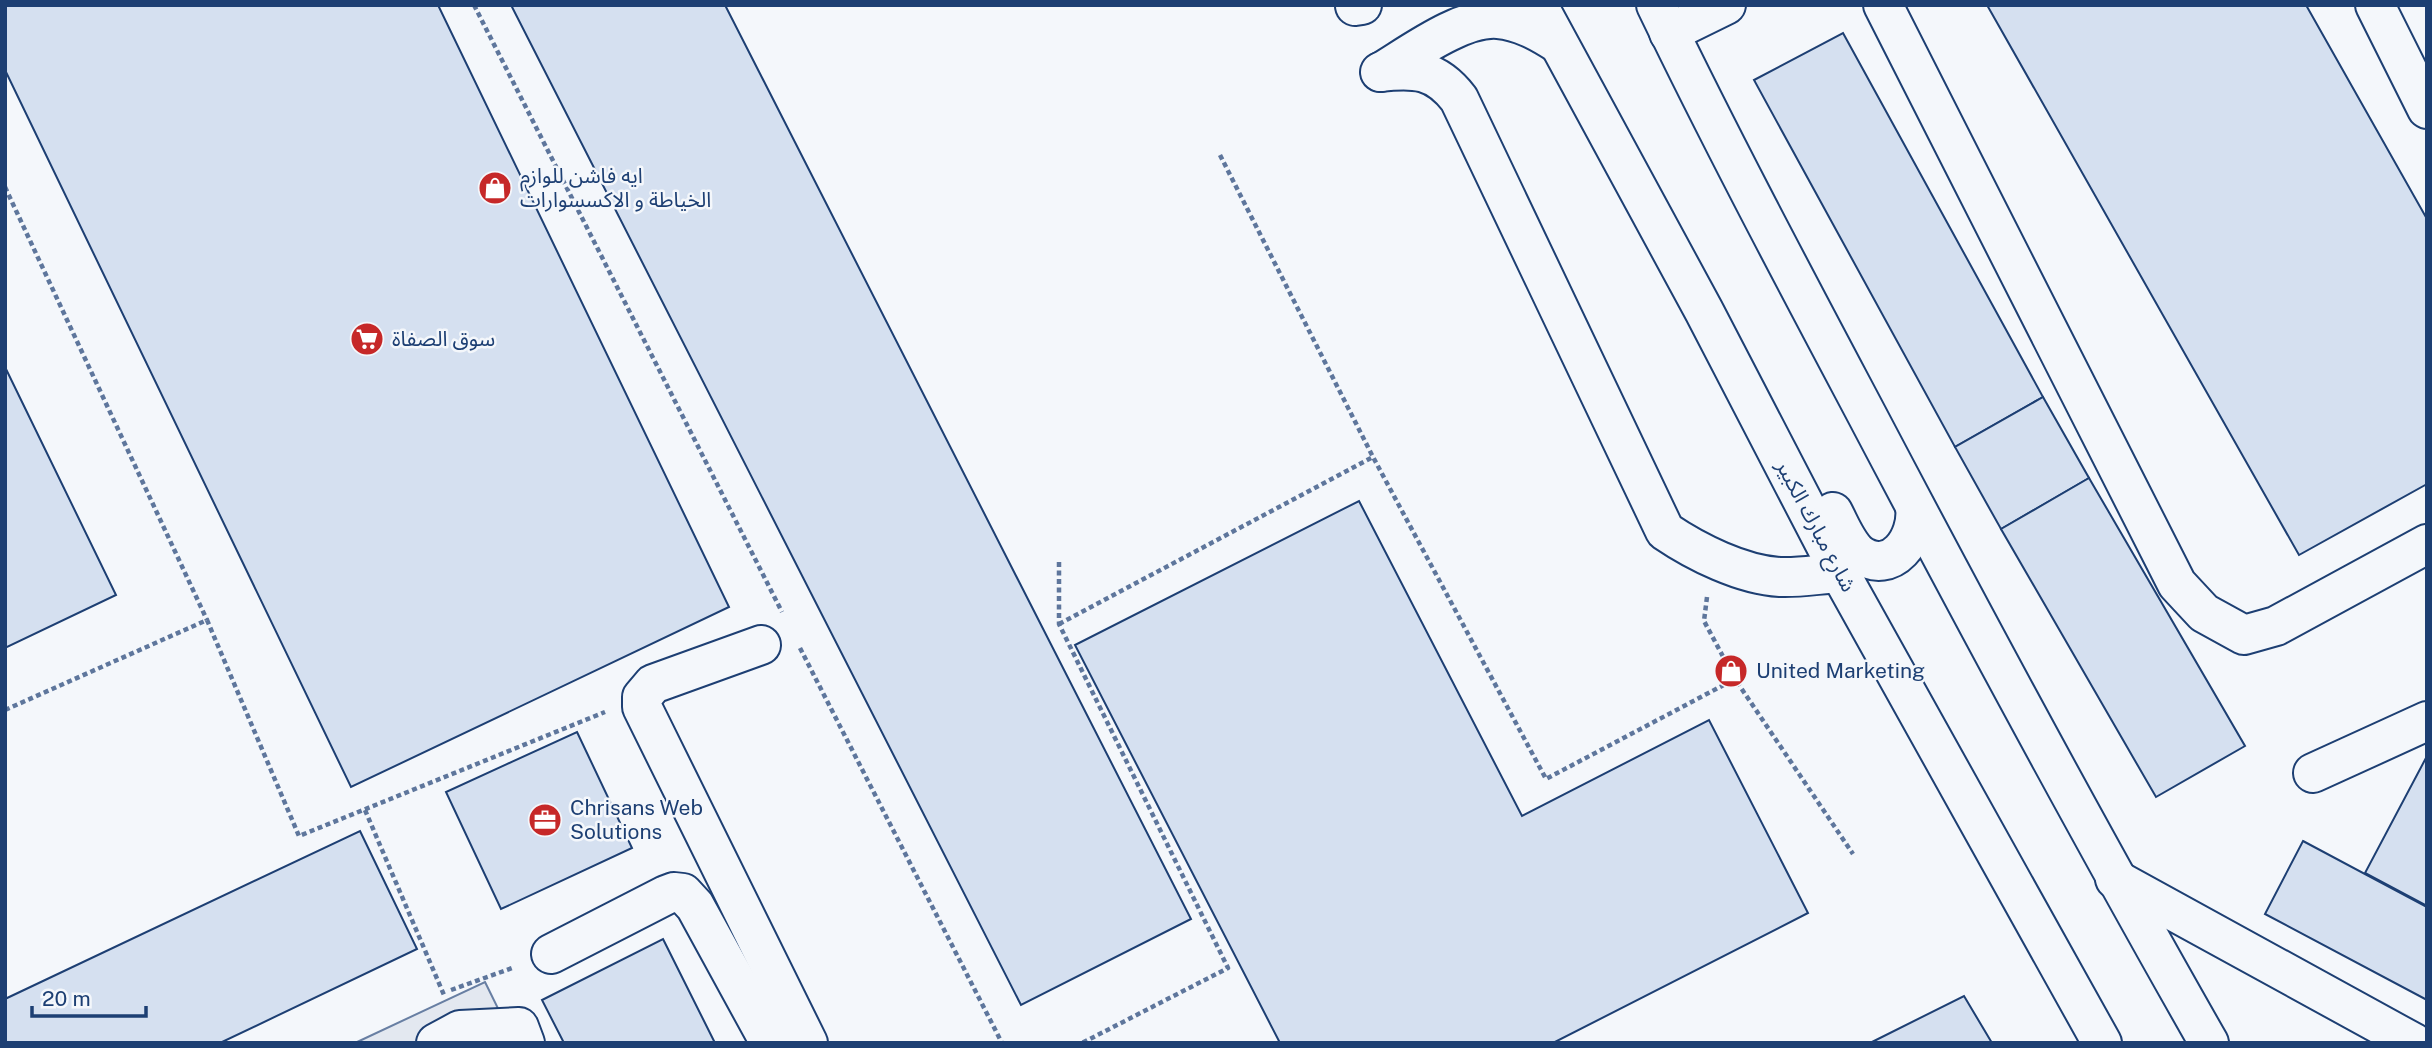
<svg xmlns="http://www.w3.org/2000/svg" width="2432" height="1048" font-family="'Public Sans','Noto Sans Arabic',sans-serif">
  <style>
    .parking { fill: #e3e8f0; stroke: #687fa3; stroke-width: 2 }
    .building { fill: #d5e0f0; stroke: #1d3f73; stroke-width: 2 }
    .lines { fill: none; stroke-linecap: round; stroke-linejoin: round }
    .minor-casing { stroke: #1d3f73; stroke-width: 42 }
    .major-casing { stroke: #1d3f73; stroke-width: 42 }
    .path { stroke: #5e769c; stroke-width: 4.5; stroke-dasharray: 5 3.5; stroke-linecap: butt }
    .minor { stroke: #f4f7fb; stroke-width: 38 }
    .major { stroke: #f4f7fb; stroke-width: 38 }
    .labels { text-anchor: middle; stroke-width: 5; stroke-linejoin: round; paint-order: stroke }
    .poi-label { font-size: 21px; fill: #1d3f73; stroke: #f4f7fb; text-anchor: start }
    .street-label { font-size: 21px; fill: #1d3f73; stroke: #f4f7fb }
  </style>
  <rect width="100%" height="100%" fill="#f4f7fb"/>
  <!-- parking -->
  <path class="parking" d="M485,982L515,1043H355Z"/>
  <!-- building -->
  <g class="building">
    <path d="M5,5H438L729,607L351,787L5,70Z"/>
    <path d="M511,5H725L1191,919L1021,1005Z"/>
    <path d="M1987,5H2306L2427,219V484L2299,555Z"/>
    <path d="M1843,33L2043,397L1955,447L1754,80Z"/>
    <path d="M5,367L116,595L5,648Z"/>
    <path d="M2043,397L2089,478L2001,529L1955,447Z"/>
    <path d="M2089,478L2245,746L2156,797L2001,529Z"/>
    <path d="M1359,501L1522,816L1709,720L1808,913L1553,1043H1280L1075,645Z"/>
    <path d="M577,732L632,848L501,909L446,792Z"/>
    <path d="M2427,756V906L2365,873Z"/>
    <path d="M360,831L417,949L220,1043H5V999Z"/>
    <path d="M2303,841L2427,907V1000L2265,914Z"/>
    <path d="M663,939L715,1043H564L542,1000Z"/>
    <path d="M1964,996L1992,1043H1870Z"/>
  </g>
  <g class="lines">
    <defs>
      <g id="minor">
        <path d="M1883,5L2177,584L2204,613L2244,635L2276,626L2427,544"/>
        <path d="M2375,5L2427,109"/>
        <path d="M1355,6L1362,5"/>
        <path d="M1669,33L1726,5"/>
        <path d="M1380,72C1415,68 1436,69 1459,99L1665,531C1696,552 1742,575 1780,577C1799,578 1820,574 1840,573"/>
        <path d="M1381,72C1411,54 1462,16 1498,19C1520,21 1538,31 1557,43"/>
        <path d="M761,645L653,684L642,697V707L808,1043"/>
        <path d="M2313,773L2427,721"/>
        <path d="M2115,879L2414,1043"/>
        <path d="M551,954L666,895L674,892L683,893L695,906L770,1043"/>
        <path d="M436,1043L460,1030L519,1027L525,1043"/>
      </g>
      <g id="major">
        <path d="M1538,5L1704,311L1840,573L2102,1043"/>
        <path d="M1656,5C1723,144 1795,279 1867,415C1978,626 2091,836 2209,1043"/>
        <path d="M1833,512C1840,525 1847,544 1859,554C1892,577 1919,538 1915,507"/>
      </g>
    </defs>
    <!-- minor casing -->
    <use href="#minor" class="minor-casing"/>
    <!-- major casing -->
    <use href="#major" class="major-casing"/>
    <!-- path -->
    <g class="path">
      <path d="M474,5L782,612"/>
      <path d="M1220,155L1373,457L1546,779L1735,679"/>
      <path d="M5,187L207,620"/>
      <path d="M1059,562V624L1228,968L1082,1043"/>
      <path d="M1707,597L1704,621L1735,679L1853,854"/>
      <path d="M1059,624L1373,457"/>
      <path d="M800,648L1002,1043"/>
      <path d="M5,710L207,620L299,836L605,712"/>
      <path d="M365,810L444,995"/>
      <path d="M451,990L515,967"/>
    </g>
    <!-- minor -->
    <use href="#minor" class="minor"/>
    <!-- major -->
    <use href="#major" class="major"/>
  </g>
  <!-- icons -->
  <defs>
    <symbol id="shop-disc" viewBox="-11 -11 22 22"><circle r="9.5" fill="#c62828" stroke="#f4f7fb"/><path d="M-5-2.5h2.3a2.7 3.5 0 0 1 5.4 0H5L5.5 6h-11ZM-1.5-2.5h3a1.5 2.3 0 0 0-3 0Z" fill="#fff"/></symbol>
    <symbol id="supermarket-disc" viewBox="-11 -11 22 22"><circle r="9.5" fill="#c62828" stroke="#f4f7fb"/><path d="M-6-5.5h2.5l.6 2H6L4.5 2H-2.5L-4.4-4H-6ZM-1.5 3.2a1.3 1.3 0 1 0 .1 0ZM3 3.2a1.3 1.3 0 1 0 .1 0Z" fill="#fff"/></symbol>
    <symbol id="office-disc" viewBox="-11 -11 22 22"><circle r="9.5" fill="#c62828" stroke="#f4f7fb"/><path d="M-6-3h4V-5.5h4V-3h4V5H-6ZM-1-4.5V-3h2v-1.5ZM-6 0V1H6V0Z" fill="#fff"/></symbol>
  </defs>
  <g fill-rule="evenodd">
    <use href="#shop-disc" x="476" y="169" width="38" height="38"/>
    <use href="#supermarket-disc" x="348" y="320" width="38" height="38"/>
    <use href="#shop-disc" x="1712" y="652" width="38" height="38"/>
    <use href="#office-disc" x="526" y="801" width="38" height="38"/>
  </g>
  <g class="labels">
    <!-- poi labels -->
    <g class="poi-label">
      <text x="520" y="183">ايه فاشن للوازم<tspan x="520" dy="24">الخياطة و الاكسسوارات</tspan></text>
      <text x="392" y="346">سوق الصفاة</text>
      <text x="1756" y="678">United Marketing</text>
      <text x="570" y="815">Chrisans Web<tspan x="570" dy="24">Solutions</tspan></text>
    </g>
    <!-- street labels -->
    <g class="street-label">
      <text transform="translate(1816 526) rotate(62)" y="7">شارع مبارك الكبير</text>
    </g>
  </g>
  <!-- border -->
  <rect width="2432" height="1048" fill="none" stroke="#1d3f73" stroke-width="14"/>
  <!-- scale -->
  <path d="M32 1006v10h114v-10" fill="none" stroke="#1d3f73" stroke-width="3.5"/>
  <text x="42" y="1006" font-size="21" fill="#1d3f73" stroke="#f4f7fb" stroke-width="5" paint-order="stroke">20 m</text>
</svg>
